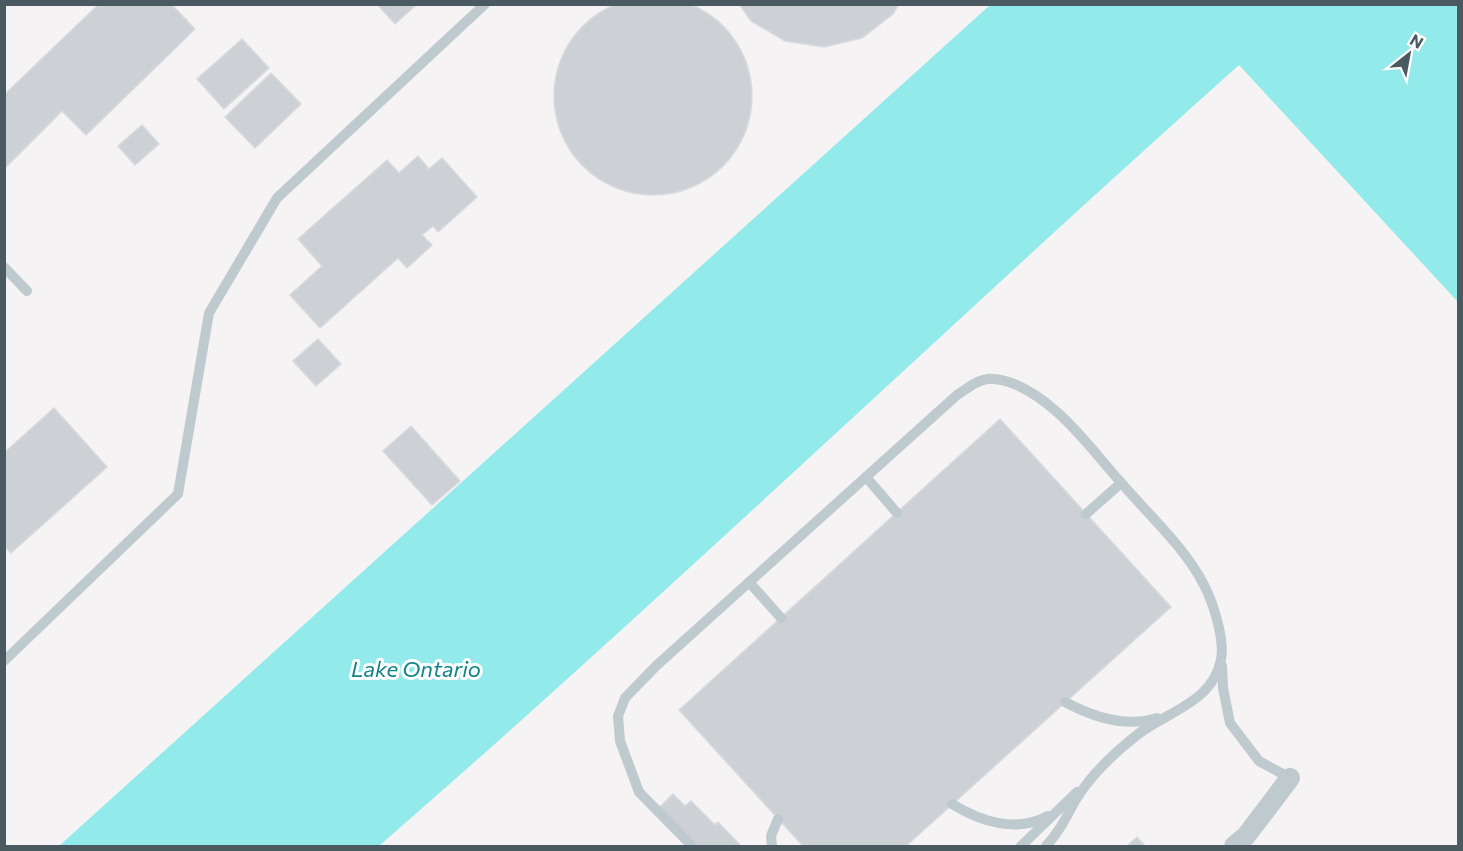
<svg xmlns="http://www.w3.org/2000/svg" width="1463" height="851" font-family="Commissioner,sans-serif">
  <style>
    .water { fill: #93eaea }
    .building { fill: #cdd1d5; stroke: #d7dade; stroke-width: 1.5 }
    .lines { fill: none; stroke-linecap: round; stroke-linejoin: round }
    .service { stroke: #bfcace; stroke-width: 10 }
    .minor { stroke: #bfcace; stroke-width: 20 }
    .labels { text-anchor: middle; stroke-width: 6; stroke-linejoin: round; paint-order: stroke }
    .water-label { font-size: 22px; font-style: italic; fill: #128485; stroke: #fff }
  </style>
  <rect width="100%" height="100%" fill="#f5f3f3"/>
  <!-- water -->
  <path class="water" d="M990,5H1458V302L1239,65C950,323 671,592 379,846H59Z"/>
  <!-- building -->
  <g class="building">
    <circle cx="653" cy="96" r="99"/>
    <path d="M99,4H171L195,29L86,135L62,111L4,169V95Z"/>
    <path d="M377,4H417L395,24Z"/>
    <path d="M739,4H899L893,14L862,38L824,47L785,41L751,21Z"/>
    <path d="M242,39L269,68L224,109L197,79Z"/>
    <path d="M271,73L301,104L255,148L225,117Z"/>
    <path d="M142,125L159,144L135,165L118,146Z"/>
    <path d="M418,156L429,169L442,158L477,197L438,232L433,226L422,235L432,245L407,268L398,258L320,328L290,295L322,266L298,239L387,160L399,173Z"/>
    <path d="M318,339L341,364L316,386L293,361Z"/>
    <path d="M54,408L107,467L11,553L4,546V453Z"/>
    <path d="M1000,419L1171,607L906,846H803L679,710Z"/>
    <path d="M411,426L460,481L432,505L383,451Z"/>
    <path d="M673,794L685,806L691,801L715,825L718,822L741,846H698L659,808Z"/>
    <path d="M1137,837L1145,846H1127Z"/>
  </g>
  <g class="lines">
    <!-- service -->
    <g class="service">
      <path d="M4,267L27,291"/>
      <path d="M866,477L897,513"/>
      <path d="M1086,514L1121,483"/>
      <path d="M749,582L781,618"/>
      <path d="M4,661L178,494L209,313L277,198L485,4"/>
      <path d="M1222,666L1223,688L1230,723L1259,761L1290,778"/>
      <path d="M1065,702C1093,717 1126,728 1157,718"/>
      <path d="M952,804C981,822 1017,833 1048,816"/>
      <path d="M692,846L639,792L620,741L618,716L625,698L656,666L957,395C968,388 980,377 994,379C1018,381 1040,397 1057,412C1082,434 1102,462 1124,486C1150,516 1186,549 1204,585C1213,602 1225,640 1221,659C1214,702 1166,712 1137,735C1114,753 1090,776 1075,801C1066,818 1059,832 1046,846"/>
      <path d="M772,846L771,836L778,819"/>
      <path d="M1021,846L1077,792"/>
    </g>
    <!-- minor -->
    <path class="minor" d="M1234,846L1246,836L1290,778"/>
  </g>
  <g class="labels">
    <!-- water labels -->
    <g class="water-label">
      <text x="416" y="677">Lake Ontario</text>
    </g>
  </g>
  <!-- border -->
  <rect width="1463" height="851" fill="none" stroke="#4b5a60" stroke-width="12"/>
  <!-- north arrow -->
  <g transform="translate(1409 54) rotate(31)" stroke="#ffffff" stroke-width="4.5" paint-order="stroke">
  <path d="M0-4.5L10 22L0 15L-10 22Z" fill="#4b5a60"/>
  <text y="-9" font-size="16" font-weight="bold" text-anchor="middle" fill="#4b5a60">N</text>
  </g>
</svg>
